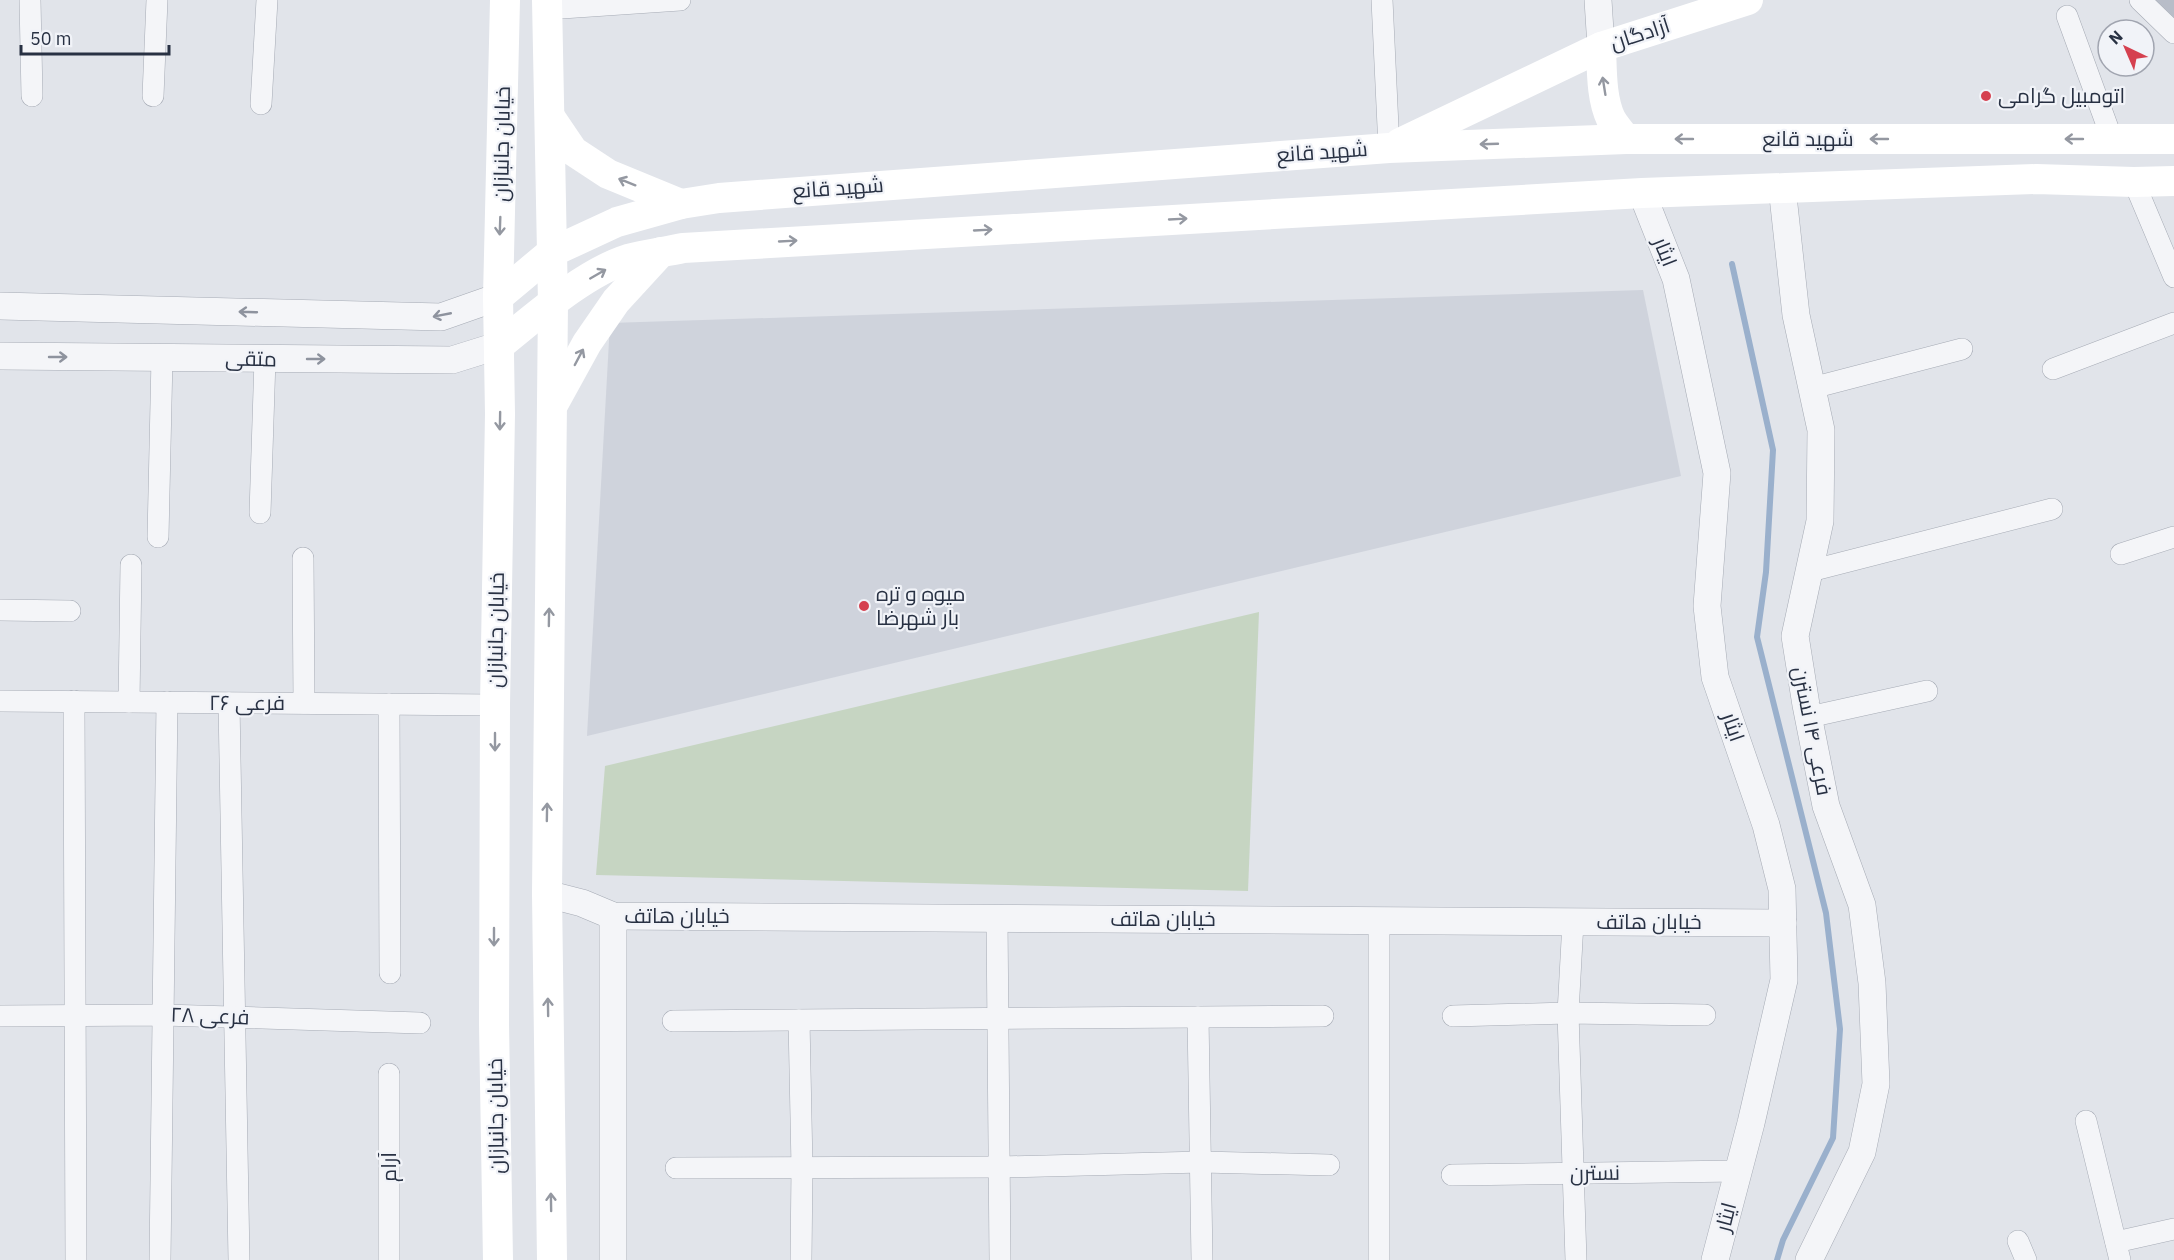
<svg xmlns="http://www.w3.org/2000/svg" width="2174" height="1260" font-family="'IBM Plex Sans',Cairo,sans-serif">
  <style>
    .built { fill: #cfd3dc }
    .green { fill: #c6d5c2 }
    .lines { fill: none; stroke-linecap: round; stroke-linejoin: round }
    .stream { stroke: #9ab0cc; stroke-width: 6 }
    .building { fill: #b8bdc8 }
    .minor-casing { stroke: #a6abb5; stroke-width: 22 }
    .tertiary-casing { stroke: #a6abb5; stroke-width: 28 }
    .minor { stroke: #f4f5f8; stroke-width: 21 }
    .tertiary { stroke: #f4f5f8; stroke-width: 27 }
    .secondary { stroke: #fff; stroke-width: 30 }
    .oneway { stroke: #9498a1 }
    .oneway2 { stroke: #8e939e }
    .poi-dot { fill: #d5404f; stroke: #f1f3f8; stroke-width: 2 }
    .labels { text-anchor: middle; stroke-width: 4.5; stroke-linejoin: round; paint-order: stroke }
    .street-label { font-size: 21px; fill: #283143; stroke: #f1f3f8 }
    .poi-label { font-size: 21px; fill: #283143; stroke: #f1f3f8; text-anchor: start }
  </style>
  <rect width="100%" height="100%" fill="#e1e4ea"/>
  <!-- built -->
  <path class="built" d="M1643,290L1681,476L587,736L610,323Z"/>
  <!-- green -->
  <path class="green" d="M1259,612L1248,891L596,875L605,766Z"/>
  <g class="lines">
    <!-- stream -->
    <path class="stream" d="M1732,264L1773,450L1766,572L1757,637L1826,913L1840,1029L1833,1138L1783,1240L1777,1260"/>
  </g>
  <!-- building -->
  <path class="building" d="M2152,0H2174V20Z"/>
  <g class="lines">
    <defs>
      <g id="minor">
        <path d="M30,0L32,96"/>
        <path d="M1382,0L1389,148"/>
        <path d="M2140,0L2174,33"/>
        <path d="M547,9L680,0"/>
        <path d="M2067,16L2112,139"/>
        <path d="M153,96L157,0"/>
        <path d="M261,104L267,0"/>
        <path d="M2134,182L2174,277"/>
        <path d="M2053,369L2174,323"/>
        <path d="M1812,388L1962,349"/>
        <path d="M260,513L265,359"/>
        <path d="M158,537L162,358"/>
        <path d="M2121,554L2174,537"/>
        <path d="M303,558L304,703"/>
        <path d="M1810,571L2052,509"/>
        <path d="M0,610L70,611"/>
        <path d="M0,701L495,705"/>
        <path d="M74,701L76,1260"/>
        <path d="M129,702L131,565"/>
        <path d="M229,703L239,1260"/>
        <path d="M389,704L390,973"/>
        <path d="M1809,717L1927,691"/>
        <path d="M997,918L1000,1260"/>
        <path d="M1379,921V1260"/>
        <path d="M1573,922L1568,1013L1576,1260"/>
        <path d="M0,1016L164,1015L420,1023"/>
        <path d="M1453,1016L1568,1013L1705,1015"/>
        <path d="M1198,1017L1202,1260"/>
        <path d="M799,1020L802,1167L801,1260"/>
        <path d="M673,1021L1323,1016"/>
        <path d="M2086,1121L2120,1260"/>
        <path d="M676,1168L1001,1167L1202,1162L1329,1165"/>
        <path d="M1452,1175L1738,1171"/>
        <path d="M2018,1241L2026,1260"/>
        <path d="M2116,1242L2174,1229"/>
        <path d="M160,1260L167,702"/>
        <path d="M389,1260V1074"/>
      </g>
      <g id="tertiary">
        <path d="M1598,0L1601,47"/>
        <path d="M1782,187L1796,315L1821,430L1820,521L1795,636L1806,705L1826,806L1862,905L1872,983L1876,1084L1862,1152L1809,1260"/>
        <path d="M1642,193L1676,279L1717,473L1707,606L1715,677L1766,825L1782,889L1784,980L1751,1123L1715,1260"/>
        <path d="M0,306L441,317L498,297"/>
        <path d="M0,356L452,360L500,345"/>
        <path d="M547,894L582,903L613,916L1783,923"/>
        <path d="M613,916V1260"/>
      </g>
    </defs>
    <!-- minor casing -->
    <use href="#minor" class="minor-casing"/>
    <!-- tertiary casing -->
    <use href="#tertiary" class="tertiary-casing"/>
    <!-- minor -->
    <use href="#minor" class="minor"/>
    <!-- tertiary -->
    <use href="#tertiary" class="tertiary"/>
    <!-- secondary -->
    <g class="secondary">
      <path d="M547,0L553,303L547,894L552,1260"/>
      <path d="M1601,47L1748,0"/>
      <path d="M550,117L573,151L608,174L681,204"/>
      <path d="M1400,143L1601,47C1602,70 1601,98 1611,119C1615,126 1621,133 1626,139"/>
      <path d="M498,297L552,252L617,222L681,204L719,198L1389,148L1626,139H2174"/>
      <path d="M500,345C536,316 584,273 628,259C646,254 665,252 683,248L1642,193L2036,179L2134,182L2174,181"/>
      <path d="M554,403L587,343L616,301L661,252"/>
      <path d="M498,1260L494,1024L495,705L500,414L498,297L505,0"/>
    </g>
  </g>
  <!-- one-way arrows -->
  <defs><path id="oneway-shaft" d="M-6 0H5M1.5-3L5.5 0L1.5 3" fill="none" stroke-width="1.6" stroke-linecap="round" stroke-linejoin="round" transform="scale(1.5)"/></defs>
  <g class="oneway">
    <use href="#oneway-shaft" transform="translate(1604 86) rotate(-99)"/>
    <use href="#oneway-shaft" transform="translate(1684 139) rotate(-180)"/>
    <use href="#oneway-shaft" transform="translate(1879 139) rotate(-180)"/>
    <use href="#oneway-shaft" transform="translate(2074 139) rotate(180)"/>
    <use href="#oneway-shaft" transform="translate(1489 144) rotate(178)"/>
    <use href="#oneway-shaft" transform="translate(627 182) rotate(-158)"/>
    <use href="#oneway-shaft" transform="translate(1178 219) rotate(-3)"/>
    <use href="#oneway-shaft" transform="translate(500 226) rotate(92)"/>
    <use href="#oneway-shaft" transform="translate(983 230) rotate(-3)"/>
    <use href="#oneway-shaft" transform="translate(788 241) rotate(-3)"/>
    <use href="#oneway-shaft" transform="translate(598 274) rotate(-30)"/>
    <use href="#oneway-shaft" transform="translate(579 357) rotate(-62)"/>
    <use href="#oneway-shaft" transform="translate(500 421) rotate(91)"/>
    <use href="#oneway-shaft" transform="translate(549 617) rotate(-89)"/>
    <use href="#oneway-shaft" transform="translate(495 742) rotate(90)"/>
    <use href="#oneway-shaft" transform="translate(547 812) rotate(-89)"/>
    <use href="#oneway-shaft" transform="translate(494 937) rotate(90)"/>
    <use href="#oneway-shaft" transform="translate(548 1007) rotate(-91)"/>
    <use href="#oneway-shaft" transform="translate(551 1202) rotate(-91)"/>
  </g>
  <g class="oneway2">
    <use href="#oneway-shaft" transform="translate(248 312) rotate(-178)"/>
    <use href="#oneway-shaft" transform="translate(442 315) rotate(169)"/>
    <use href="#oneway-shaft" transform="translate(58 357)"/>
    <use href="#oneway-shaft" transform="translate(316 359)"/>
  </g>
  <!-- markers -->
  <g class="poi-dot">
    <circle cx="1986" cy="96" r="6"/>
    <circle cx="864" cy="606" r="6"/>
  </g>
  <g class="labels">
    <!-- street labels -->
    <g class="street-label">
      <text transform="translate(1640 34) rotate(-18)" y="7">آزادگان</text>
      <text x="1808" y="146">شهید قانع</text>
      <text transform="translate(502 144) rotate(-89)" y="7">خیابان جانبازان</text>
      <text transform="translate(1322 152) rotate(-4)" y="7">شهید قانع</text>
      <text transform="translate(838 188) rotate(-4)" y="7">شهید قانع</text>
      <text transform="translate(1665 252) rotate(68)" y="7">ایثار</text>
      <text transform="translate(251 359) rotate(1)" y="7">متقی</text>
      <text transform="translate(496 630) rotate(-89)" y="7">خیابان جانبازان</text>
      <text x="247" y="710">فرعی ۲۶</text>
      <text transform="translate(1733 727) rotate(71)" y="7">ایثار</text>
      <text transform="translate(1812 731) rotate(79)" y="7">فرعی ۱۴ نسترن</text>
      <text x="677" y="923">خیابان هاتف</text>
      <text x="1163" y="926">خیابان هاتف</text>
      <text x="1649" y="929">خیابان هاتف</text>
      <text transform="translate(210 1016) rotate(2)" y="7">فرعی ۲۸</text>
      <text transform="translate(496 1116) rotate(-91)" y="7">خیابان جانبازان</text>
      <text transform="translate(389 1167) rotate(-90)" y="7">آرام</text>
      <text transform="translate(1595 1173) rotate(-1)" y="7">نسترن</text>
      <text transform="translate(1726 1217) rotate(-75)" y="7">ایثار</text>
    </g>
    <!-- poi labels -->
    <g class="poi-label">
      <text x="1998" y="103">اتومبیل گرامی</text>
      <text x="876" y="601">میوه و تره<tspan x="876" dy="24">بار شهرضا</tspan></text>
    </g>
  </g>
  <!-- north arrow -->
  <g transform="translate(2126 48) rotate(316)"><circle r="28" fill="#f1f3f8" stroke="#a1a5b0" stroke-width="1.5"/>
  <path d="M0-4.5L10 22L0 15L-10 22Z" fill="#d5404f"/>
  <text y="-9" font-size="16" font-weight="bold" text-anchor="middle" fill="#283143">N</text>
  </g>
  <!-- scale -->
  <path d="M21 45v9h148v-9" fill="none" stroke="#283143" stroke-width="3"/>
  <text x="30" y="45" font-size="18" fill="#283143" stroke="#f1f3f8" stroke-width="4.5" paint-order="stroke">50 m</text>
</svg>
